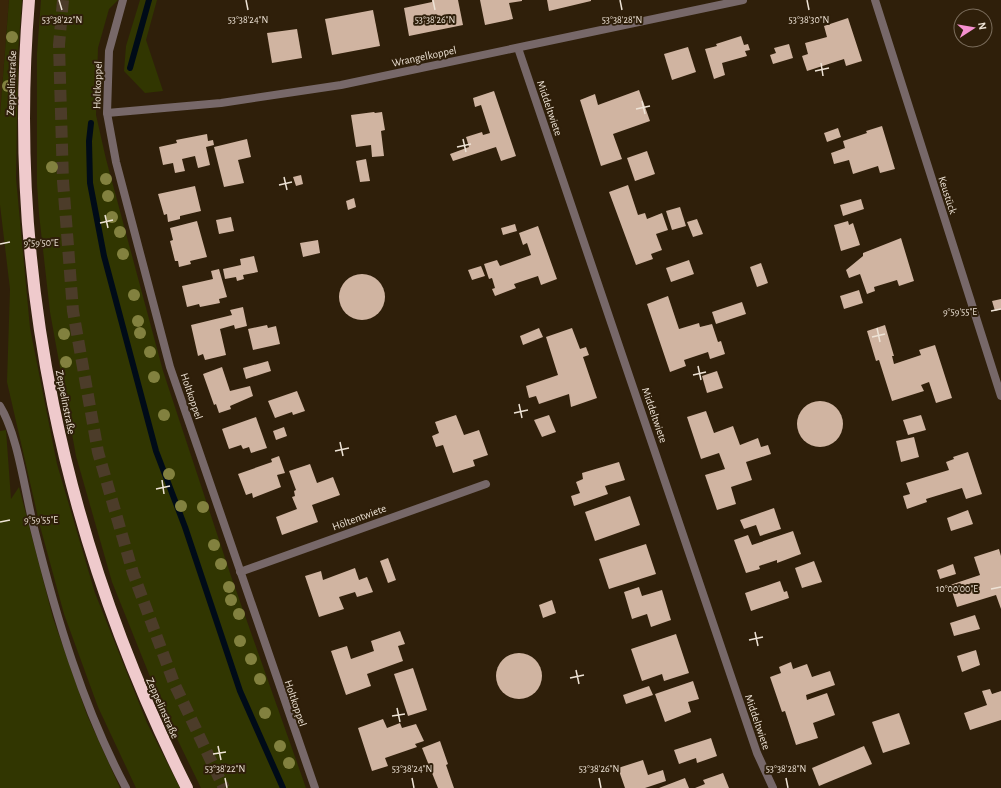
<svg xmlns="http://www.w3.org/2000/svg" width="1001" height="788" font-family="'Alegreya Sans',sans-serif">
  <style>
    .built { fill: #3a2609 }
    .green { fill: #313601 }
    .lines { fill: none; stroke-linecap: round; stroke-linejoin: round }
    .stream { stroke: #000b18; stroke-width: 6 }
    .building { fill: #d0b4a1 }
    .highway-tunnel { stroke: #4c3c29; stroke-width: 12; stroke-dasharray: 12 6; stroke-linecap: butt }
    .lane { stroke: #776869; stroke-width: 8 }
    .street { stroke: #776869; stroke-width: 8 }
    .highway { stroke: #efcacc; stroke-width: 12 }
    .tree { fill: #82813f }
    .ticks { fill: none; stroke: #eee3d6; stroke-width: 1.5 }
    .labels { text-anchor: middle; stroke-width: 4; stroke-linejoin: round; paint-order: stroke }
    .street-label { font-size: 11px; fill: #eee3d6; stroke: #2f1f0a }
    .ticks-label { font-size: 10px; text-anchor: middle; fill: #eee3d6; stroke: #2f1f0a; stroke-width: 4; stroke-linejoin: round; paint-order: stroke }
  </style>
  <rect width="100%" height="100%" fill="#2f1f0a"/>
  <!-- built -->
  <path class="built" d="M0,0H9L0,115Z"/>
  <!-- green -->
  <g class="green">
    <path d="M9,0H22L18,53L16,178L30,328L57,464L95,593L147,723L180,788H136L98,707L64,614L40,526L7,382L10,289L0,205V115Z"/>
    <path d="M41,0H118L109,9L98,48L96,115L106,159L163,371L231,576L306,788H201L165,714L112,582L76,456L50,312L39,214L37,184V53Z"/>
    <path d="M140,0H157L146,40L163,91L145,93L124,71L126,46Z"/>
    <path d="M6,430L11,499L19,487L53,618L87,715L120,788H0V431Z"/>
  </g>
  <g class="lines">
    <!-- stream -->
    <g class="stream">
      <path d="M130,68L149,0"/>
      <path d="M91,123L89,141L90,183L104,256L156,451L185,527L240,691L283,788"/>
    </g>
  </g>
  <!-- building -->
  <g class="building">
    <path d="M432,0H458L463,25L409,36L404,8L432,2Z"/>
    <path d="M480,0H522V1L509,3L513,19L485,25Z"/>
    <path d="M547,0H591V1L549,11Z"/>
    <path d="M373,10L380,46L332,55L325,19Z"/>
    <path d="M848,18L862,61L846,66L844,59L807,71L802,56L808,54L805,43L827,37L824,26Z"/>
    <path d="M297,29L302,58L272,63L267,33Z"/>
    <path d="M741,36L744,45L748,44L750,50L745,51L747,56L722,63L725,75L714,79L705,49L717,46L716,44Z"/>
    <path d="M789,44L793,58L773,64L770,55L776,53L774,48Z"/>
    <path d="M688,47L696,72L672,80L664,54Z"/>
    <path d="M639,90L650,121L613,134L622,159L601,166L580,100L595,94L598,105Z"/>
    <path d="M494,91L516,156L501,161L496,147L453,161L450,154L469,147L466,137L482,132L483,135L490,133L481,105L475,107L473,98Z"/>
    <path d="M374,112L375,113L382,112L385,130L381,131L384,156L372,157L371,145L356,147L351,115Z"/>
    <path d="M882,126L895,169L880,173L878,166L853,174L849,160L834,164L831,153L845,148L843,141L867,133L866,131Z"/>
    <path d="M838,128L841,137L827,142L824,133Z"/>
    <path d="M207,134L208,141L213,140L214,145L206,147L210,165L198,168L195,156L182,159L185,171L175,173L173,163L163,165L159,147L177,143L176,140Z"/>
    <path d="M247,139L251,157L238,160L244,183L224,187L214,147Z"/>
    <path d="M647,151L655,174L635,181L627,158Z"/>
    <path d="M366,159L370,181L360,182L356,161Z"/>
    <path d="M301,175L303,184L296,186L293,177Z"/>
    <path d="M628,185L638,215L645,213L647,219L662,213L668,230L656,234L662,250L651,254L653,259L636,265L609,192Z"/>
    <path d="M195,186L201,211L180,216V219L168,222L167,214L164,215L158,194Z"/>
    <path d="M354,198L356,207L348,210L346,201Z"/>
    <path d="M861,199L864,209L843,216L840,205Z"/>
    <path d="M680,207L686,226L672,230L666,211Z"/>
    <path d="M231,217L234,231L219,234L216,220Z"/>
    <path d="M697,219L703,234L693,237L687,222Z"/>
    <path d="M197,221L207,257L190,261L191,264L179,267L178,261H175L170,241L173,240L170,228Z"/>
    <path d="M848,221L849,225L853,223L860,245L841,251L834,225Z"/>
    <path d="M515,224L517,231L503,235L501,228Z"/>
    <path d="M538,226L557,279L541,285L538,276L514,284L516,288L495,296L492,289L495,288L492,278L489,279L484,264L497,260L500,266L531,255L527,243L523,245L519,233Z"/>
    <path d="M901,238L914,281L899,286L897,280L874,287L875,291L867,294L860,274L849,278L846,270L863,256V253Z"/>
    <path d="M318,240L320,253L303,257L300,243Z"/>
    <path d="M254,256L258,272L243,275L244,279L237,281L236,277L225,279L223,269L241,265L240,259Z"/>
    <path d="M689,260L694,274L671,282L666,268Z"/>
    <path d="M761,263L768,283L757,287L750,267Z"/>
    <path d="M481,266L485,276L472,280L468,270Z"/>
    <path d="M219,269L227,297L219,299L220,303L200,307L199,304L187,307L182,286L213,279L211,271Z"/>
    <circle cx="362" cy="297" r="23"/>
    <path d="M859,290L863,303L844,309L840,296Z"/>
    <path d="M668,296L679,329L699,323L700,327L712,324L718,342L721,341L725,354L710,359L708,352L684,360L686,366L670,372L647,304Z"/>
    <path d="M1001,299V309L995,311L992,301Z"/>
    <path d="M742,302L746,314L716,324L712,312Z"/>
    <path d="M243,307L247,326L235,329L234,325L220,329L226,355L205,360L203,354L198,356L191,325L232,315L230,310Z"/>
    <path d="M267,325L268,328L276,326L280,344L253,350L248,329Z"/>
    <path d="M885,325L894,356H892L894,364L921,355L919,350L935,345L952,398L936,403L929,382L921,385L924,391L892,401L879,360L876,361L867,331Z"/>
    <path d="M539,328L543,337L523,345L520,336Z"/>
    <path d="M572,328L580,349L586,347L589,355L583,357L597,398L571,407L569,394L539,404L536,396L529,398L526,386L558,375L546,337Z"/>
    <path d="M268,361L271,371L246,379L243,368Z"/>
    <path d="M222,367L230,391L250,386L253,396L230,406L231,409L219,413L216,404L214,405L203,374Z"/>
    <path d="M717,371L723,388L707,393L702,376Z"/>
    <path d="M297,391L305,411L293,415L292,412L275,418L268,401Z"/>
    <circle cx="820" cy="424" r="23"/>
    <path d="M706,411L714,433L733,426L740,445L758,438L761,447L768,445L771,454L746,462L752,480L731,487L736,504L717,510L705,475L725,469L719,453L701,459L687,417Z"/>
    <path d="M456,415L464,435L479,430L488,455L473,460L475,466L453,473L443,445L436,447L432,436L439,433L435,422Z"/>
    <path d="M549,415L556,432L542,437L534,420Z"/>
    <path d="M921,415L926,430L908,435L903,420Z"/>
    <path d="M256,417L267,448L251,453L249,447L243,449L241,445L229,449L222,429Z"/>
    <path d="M284,427L287,436L276,440L273,431Z"/>
    <path d="M914,437L919,457L901,462L896,441Z"/>
    <path d="M968,452L982,494L966,499L962,488L926,499L927,502L907,509L903,496L910,494L906,483L949,470L946,462L954,459L953,457Z"/>
    <path d="M279,456L285,473L277,475L281,487L253,498L252,493L246,495L238,474L272,462L271,459Z"/>
    <path d="M619,462L625,480L605,486L608,494L574,506L571,496L580,493L576,482L583,479L582,473Z"/>
    <path d="M310,464L317,483L333,477L340,495L312,505L318,522L282,535L276,517L297,509L292,497L295,496L294,491L296,490L289,471Z"/>
    <path d="M630,496L640,525L595,541L585,512Z"/>
    <path d="M774,508L781,529L760,536L756,525L744,529L740,520Z"/>
    <path d="M968,510L973,524L951,531L947,518Z"/>
    <path d="M793,531L801,554L777,563V560L759,566L760,569L746,573L734,540L748,535L752,545Z"/>
    <path d="M646,544L656,574L609,589L599,559Z"/>
    <path d="M999,549L1001,556V609L996,595L957,607L950,585L980,575L974,557Z"/>
    <path d="M388,558L396,580L388,583L380,561Z"/>
    <path d="M814,561L822,582L802,588L795,568Z"/>
    <path d="M953,564L956,574L940,579L937,570Z"/>
    <path d="M355,568L359,580L367,577L373,592L357,597L355,592L339,597L344,609L319,617L305,576L321,571L323,580Z"/>
    <path d="M780,581L784,592L787,591L789,598L751,611L745,593Z"/>
    <path d="M639,587L642,596L662,590L671,620L651,627L647,614L632,619L624,592Z"/>
    <path d="M552,600L556,613L543,618L539,605Z"/>
    <path d="M975,615L980,629L954,636L950,623Z"/>
    <path d="M400,631L405,644L398,646L403,661L367,674L371,686L346,695L331,651L347,646L351,659L374,651L371,641Z"/>
    <path d="M676,634L689,673L664,681L662,674L642,681L631,649Z"/>
    <path d="M976,650L980,665L962,672L957,656Z"/>
    <circle cx="519" cy="676" r="23"/>
    <path d="M791,662L793,669L807,664L812,677L830,671L835,685L806,695L807,700L827,693L835,715L813,723L818,738L796,745L785,711L782,712L770,677L781,673L779,667Z"/>
    <path d="M413,668L427,710L408,716L394,674Z"/>
    <path d="M693,681L699,699L688,702L691,712L665,722L655,694Z"/>
    <path d="M649,686L653,695L626,704L623,695Z"/>
    <path d="M990,689L992,694L1001,691V720L970,730L964,713L987,705L982,691Z"/>
    <path d="M899,713L910,744L883,753L872,722Z"/>
    <path d="M383,719L387,728L400,723L402,728L416,724L424,741L415,744L417,747L385,758L388,766L372,771L358,728Z"/>
    <path d="M711,738L717,756L697,763L696,758L679,764L674,750Z"/>
    <path d="M440,741L448,764L446,765L454,788H438L422,748Z"/>
    <path d="M864,746L872,764L819,786L812,768Z"/>
    <path d="M643,760L648,775L663,770L666,781L645,788H625L618,768Z"/>
    <path d="M723,773L729,788H695L705,784L703,780Z"/>
    <path d="M685,778L689,788H659Z"/>
  </g>
  <g class="lines">
    <!-- highway-tunnel -->
    <path class="highway-tunnel" d="M63,0L59,45L63,181L73,311L98,452L133,573L174,683L224,788"/>
    <!-- lane -->
    <path class="lane" d="M0,406C18,435 25,493 34,528C56,617 83,707 126,788"/>
    <!-- street -->
    <g class="street">
      <path d="M123,0L109,51L107,113L116,162L170,367L315,788"/>
      <path d="M875,0L1001,396"/>
      <path d="M518,48L757,753L773,788"/>
      <path d="M107,113L221,103L341,85L743,0"/>
      <path d="M240,572L486,484"/>
    </g>
    <!-- highway -->
    <path class="highway" d="M29,0C6,274 64,543 187,788"/>
  </g>
  <!-- trees -->
  <g class="tree">
    <circle cx="12" cy="37" r="6"/>
    <circle cx="8" cy="86" r="6"/>
    <circle cx="52" cy="167" r="6"/>
    <circle cx="106" cy="179" r="6"/>
    <circle cx="108" cy="196" r="6"/>
    <circle cx="112" cy="217" r="6"/>
    <circle cx="120" cy="232" r="6"/>
    <circle cx="123" cy="254" r="6"/>
    <circle cx="134" cy="295" r="6"/>
    <circle cx="138" cy="321" r="6"/>
    <circle cx="140" cy="333" r="6"/>
    <circle cx="64" cy="334" r="6"/>
    <circle cx="150" cy="352" r="6"/>
    <circle cx="66" cy="362" r="6"/>
    <circle cx="154" cy="377" r="6"/>
    <circle cx="164" cy="415" r="6"/>
    <circle cx="169" cy="474" r="6"/>
    <circle cx="181" cy="506" r="6"/>
    <circle cx="203" cy="507" r="6"/>
    <circle cx="214" cy="545" r="6"/>
    <circle cx="221" cy="564" r="6"/>
    <circle cx="229" cy="587" r="6"/>
    <circle cx="231" cy="600" r="6"/>
    <circle cx="239" cy="614" r="6"/>
    <circle cx="240" cy="641" r="6"/>
    <circle cx="251" cy="659" r="6"/>
    <circle cx="260" cy="679" r="6"/>
    <circle cx="265" cy="713" r="6"/>
    <circle cx="280" cy="746" r="6"/>
    <circle cx="289" cy="763" r="6"/>
  </g>
  <!-- ticks -->
  <path class="ticks" d="M59,0L62,10M246,0L248,10M433,0L435,10M620,0L622,10M807,0L809,10M821,63L823,76M815,71L829,68M642,101L645,114M636,109L650,106M463,139L466,152M457,147L471,144M284,177L287,190M279,185L292,182M105,215L108,228M100,223L113,220M0,244L10,242M991,311L1001,309M877,328L880,342M872,337L885,334M698,366L701,380M693,375L706,372M519,404L522,418M514,413L528,410M340,442L343,456M335,451L349,448M162,480L164,494M156,489L170,486M0,522L10,520M991,589L1001,587M755,632L758,646M749,640L763,637M576,670L579,684M570,678L584,675M397,708L400,722M392,716L405,714M218,746L221,760M213,754L226,752M225,778L227,788M412,778L414,788M599,778L601,788M786,778L788,788"/>
  <g class="labels">
    <!-- street labels -->
    <g class="street-label">
      <text transform="translate(424 56) rotate(-12)" y="4">Wrangelkoppel</text>
      <text transform="translate(11 83) rotate(-88)" y="4">Zeppelinstraße</text>
      <text transform="translate(97 85) rotate(-88)" y="4">Holtkoppel</text>
      <text transform="translate(550 108) rotate(71)" y="4">Middeltwiete</text>
      <text transform="translate(948 195) rotate(72)" y="4">Keustück</text>
      <text transform="translate(192 396) rotate(71)" y="4">Holtkoppel</text>
      <text transform="translate(66 402) rotate(79)" y="4">Zeppelinstraße</text>
      <text transform="translate(655 415) rotate(71)" y="4">Middeltwiete</text>
      <text transform="translate(359 517) rotate(-20)" y="4">Höltentwiete</text>
      <text transform="translate(296 703) rotate(71)" y="4">Holtkoppel</text>
      <text transform="translate(163 708) rotate(66)" y="4">Zeppelinstraße</text>
      <text transform="translate(758 722) rotate(71)" y="4">Middeltwiete</text>
    </g>
  </g>
  <g class="ticks-label">
    <text x="62" y="23">53°38'22"N</text>
    <text x="248" y="23">53°38'24"N</text>
    <text x="435" y="23">53°38'26"N</text>
    <text x="622" y="23">53°38'28"N</text>
    <text x="809" y="23">53°38'30"N</text>
    <text x="41" y="246">9°59'50"E</text>
    <text x="960" y="315">9°59'55"E</text>
    <text x="41" y="523">9°59'55"E</text>
    <text x="957" y="592">10°00'00"E</text>
    <text x="225" y="772">53°38'22"N</text>
    <text x="412" y="772">53°38'24"N</text>
    <text x="599" y="772">53°38'26"N</text>
    <text x="786" y="772">53°38'28"N</text>
  </g>
  <!-- north arrow -->
  <g transform="translate(973 28) rotate(78)"><circle r="19" fill="#2f1f0a" stroke="#7b6d5c"/>
  <path d="M0-3L7 15L0 10L-7 15Z" fill="#f690cf"/>
  <text y="-6" font-size="11" font-weight="bold" text-anchor="middle" fill="#eee3d6">N</text>
  </g>
</svg>
